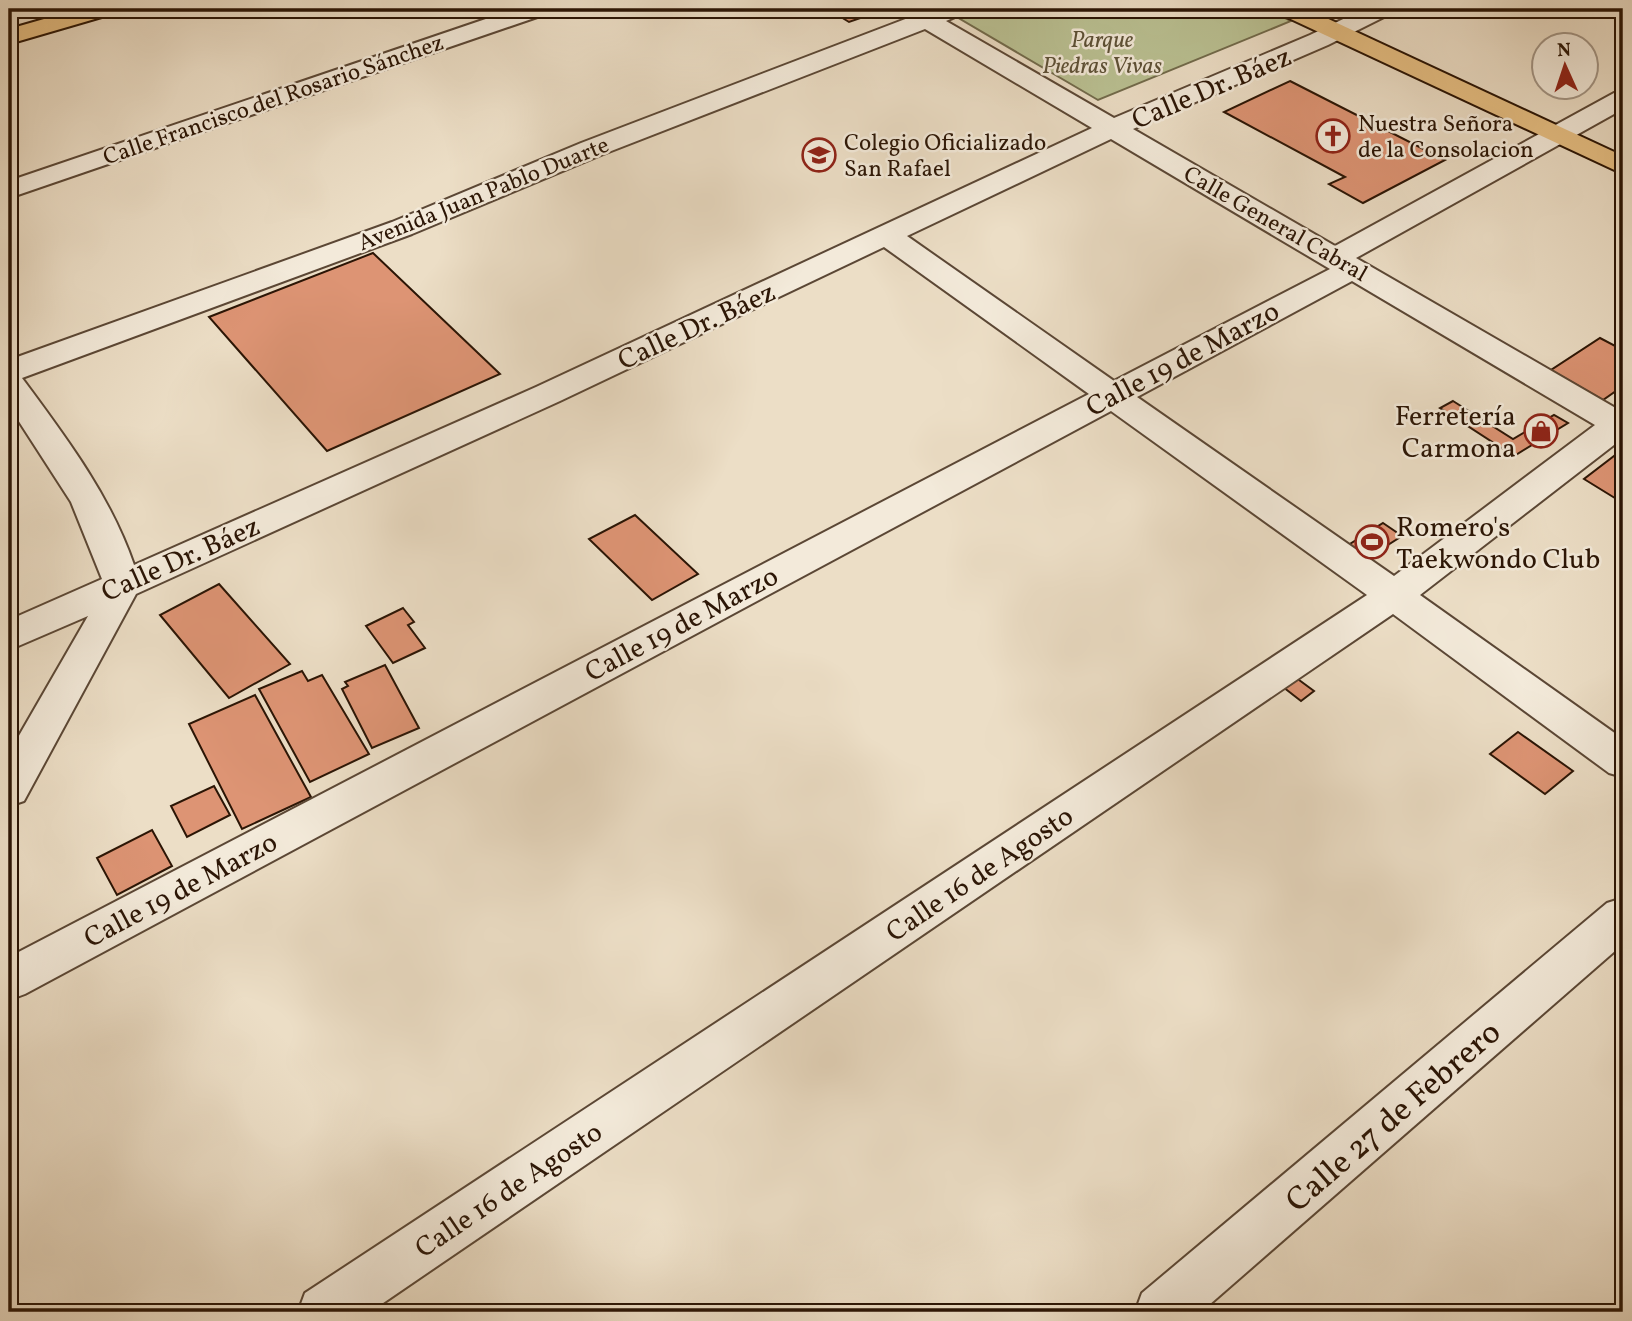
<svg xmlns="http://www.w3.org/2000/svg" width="1632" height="1321" font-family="Vollkorn,serif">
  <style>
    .green { fill: #bac193; stroke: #726b4c; stroke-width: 2 }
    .building { fill: #dd9474; stroke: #2b1505; stroke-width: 2 }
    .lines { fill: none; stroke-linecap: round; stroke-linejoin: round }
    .minor-casing { stroke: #5b4735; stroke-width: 4 }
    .major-casing { stroke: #2b1505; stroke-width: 4 }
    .minor { fill: #f3eada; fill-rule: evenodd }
    .major { fill: #e6bf83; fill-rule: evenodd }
    .labels { text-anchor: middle; stroke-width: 5; stroke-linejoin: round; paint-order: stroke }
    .far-park-label { font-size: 23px; font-style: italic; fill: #5d5137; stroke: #f3eada }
    .far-street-label { font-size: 23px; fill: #2b1505; stroke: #f3eada }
    .far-poi-label { font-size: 23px; fill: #2b1505; stroke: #f3eada; text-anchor: start }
    .street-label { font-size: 28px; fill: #2b1505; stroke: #f3eada }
    .poi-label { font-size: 28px; fill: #2b1505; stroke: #f3eada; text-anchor: end }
    .near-street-label { font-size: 33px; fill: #2b1505; stroke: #f3eada }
  </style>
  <rect width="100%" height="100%" fill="#ecdec6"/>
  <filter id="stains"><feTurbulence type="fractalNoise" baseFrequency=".00286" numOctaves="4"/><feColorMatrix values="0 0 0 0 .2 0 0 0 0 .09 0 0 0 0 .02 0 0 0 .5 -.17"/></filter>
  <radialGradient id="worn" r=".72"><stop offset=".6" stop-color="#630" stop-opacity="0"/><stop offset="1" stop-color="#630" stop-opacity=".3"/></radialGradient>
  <!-- green -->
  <path class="green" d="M962,9H1267L1291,21L1098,100L950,13Z"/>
  <!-- building -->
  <g class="building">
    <path d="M828,9H872L878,12L849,22Z"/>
    <path d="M1290,81L1445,160L1363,203L1329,184L1345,177L1224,112Z"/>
    <path d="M373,253L500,374L327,451L209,317Z"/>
    <path d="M1600,338L1623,350V386L1603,400L1551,370Z"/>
    <path d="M1453,401L1513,439L1554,415L1568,423L1514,456L1440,408Z"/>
    <path d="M1614,456L1623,462V503L1584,479Z"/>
    <path d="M635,515L698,574L652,600L589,539Z"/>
    <path d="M1383,523L1402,536L1361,562L1342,549Z"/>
    <path d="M219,584L290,664L229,698L160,615Z"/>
    <path d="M403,608L414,622L408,625L425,648L393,663L366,626Z"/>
    <path d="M385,665L419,728L372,748L342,689L348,686L345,682Z"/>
    <path d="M302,671L308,681L322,675L369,754L310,782L259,689Z"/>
    <path d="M1295,677L1314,691L1301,701L1283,687Z"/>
    <path d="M255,695L311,797L242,829L189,724Z"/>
    <path d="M1518,732L1573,771L1545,794L1490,754Z"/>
    <path d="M214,786L230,815L187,837L171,806Z"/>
    <path d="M152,830L172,866L117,895L97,858Z"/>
  </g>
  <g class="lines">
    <defs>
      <g id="minor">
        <path d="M515,9H550L546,14L9,198V181Z"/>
        <path d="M902,9H966L962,14L946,21L1114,118L1310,35L1364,9H1394L1390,14L1328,45L1133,129L1335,246L1614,93L1623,91V109L1356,258L1619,410L1623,409V438L1420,595L1623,739V777L1609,773L1393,614L370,1312H298L305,1293L1367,595L1111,411L25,994L9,1000V957L1089,394L884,247L560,401L136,594L24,801L9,806V753L88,616L9,650V620L102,579L71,502L9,406V360L392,222L581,143L908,18L900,11ZM925,29L1092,128L536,387L134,565C110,495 65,436 22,378L412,234L601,155ZM1111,139L1330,269L1114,381L907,236ZM1352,281L1595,425L1394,576L1137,397Z"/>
        <path d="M1623,898V944L1201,1312H1135L1142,1293L1607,903Z"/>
      </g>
      <g id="major">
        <path d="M79,9H116L112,14L9,44V29Z"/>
        <path d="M1276,9H1307L1623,156V174L1280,14Z"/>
      </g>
    </defs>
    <!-- minor casing -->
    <use href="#minor" class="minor-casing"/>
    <!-- major casing -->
    <use href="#major" class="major-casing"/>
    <!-- minor -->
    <use href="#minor" class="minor"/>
    <!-- major -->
    <use href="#major" class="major"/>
  </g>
  <!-- icons -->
  <defs>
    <symbol id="church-ring" viewBox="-11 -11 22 22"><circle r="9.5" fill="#f3eada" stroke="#8f2418" stroke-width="1.5"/><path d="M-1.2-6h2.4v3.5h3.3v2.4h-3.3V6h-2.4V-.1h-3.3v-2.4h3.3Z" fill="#8f2418"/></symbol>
    <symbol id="university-ring" viewBox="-11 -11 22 22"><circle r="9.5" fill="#f3eada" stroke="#8f2418" stroke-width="1.5"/><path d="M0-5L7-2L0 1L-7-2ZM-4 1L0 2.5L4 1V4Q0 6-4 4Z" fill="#8f2418"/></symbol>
    <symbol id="shop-ring" viewBox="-11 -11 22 22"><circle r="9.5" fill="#f3eada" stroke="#8f2418" stroke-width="1.5"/><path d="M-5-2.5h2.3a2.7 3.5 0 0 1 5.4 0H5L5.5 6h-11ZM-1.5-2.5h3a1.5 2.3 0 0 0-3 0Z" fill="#8f2418"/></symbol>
    <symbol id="stadium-ring" viewBox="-11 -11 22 22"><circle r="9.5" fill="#f3eada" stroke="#8f2418" stroke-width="1.5"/><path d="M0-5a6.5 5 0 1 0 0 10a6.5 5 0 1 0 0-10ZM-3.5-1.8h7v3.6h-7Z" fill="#8f2418"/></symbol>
  </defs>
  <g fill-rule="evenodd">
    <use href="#church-ring" x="1314" y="117" width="38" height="38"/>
    <use href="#university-ring" x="800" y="136" width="38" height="38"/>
    <use href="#shop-ring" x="1522" y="412" width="38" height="38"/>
    <use href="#stadium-ring" x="1353" y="523" width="38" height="38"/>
  </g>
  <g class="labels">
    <!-- far-park labels -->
    <g class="far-park-label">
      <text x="1102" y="47">Parque<tspan x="1102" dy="26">Piedras Vivas</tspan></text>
    </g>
    <!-- far-street labels -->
    <g class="far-street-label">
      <text transform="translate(273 99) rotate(-19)" y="8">Calle Francisco del Rosario Sánchez</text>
      <text transform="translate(483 193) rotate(-22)" y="8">Avenida Juan Pablo Duarte</text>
      <text transform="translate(1276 223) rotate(30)" y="8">Calle General Cabral</text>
    </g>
    <!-- far-poi labels -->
    <g class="far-poi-label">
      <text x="1358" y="131">Nuestra Señora<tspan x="1358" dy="26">de la Consolacion</tspan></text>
      <text x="844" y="150">Colegio Oficializado<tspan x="844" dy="26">San Rafael</tspan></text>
    </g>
    <!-- street labels -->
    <g class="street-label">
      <text transform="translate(1211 87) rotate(-23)" y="10">Calle Dr. Báez</text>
      <text transform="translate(696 325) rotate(-25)" y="10">Calle Dr. Báez</text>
      <text transform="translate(1182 358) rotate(-28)" y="10">Calle 19 de Marzo</text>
      <text transform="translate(180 558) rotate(-24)" y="10">Calle Dr. Báez</text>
      <text transform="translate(681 623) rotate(-28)" y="10">Calle 19 de Marzo</text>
      <text transform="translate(979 873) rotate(-34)" y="10">Calle 16 de Agosto</text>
      <text transform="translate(180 889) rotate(-28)" y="10">Calle 19 de Marzo</text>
      <text transform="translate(508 1189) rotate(-34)" y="10">Calle 16 de Agosto</text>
    </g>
    <!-- poi labels -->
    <g class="poi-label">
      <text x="1516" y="425">Ferretería<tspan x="1516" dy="32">Carmona</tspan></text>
      <text x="1396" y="536" text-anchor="start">Romero's<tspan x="1396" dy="32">Taekwondo Club</tspan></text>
    </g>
    <!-- near-street labels -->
    <g class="near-street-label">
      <text transform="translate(1392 1115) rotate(-41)" y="12">Calle 27 de Febrero</text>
    </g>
  </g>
  <!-- margin -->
  <rect width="1632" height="1321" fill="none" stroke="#ecdec6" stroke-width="35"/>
  <rect x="10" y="10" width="1611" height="1300" fill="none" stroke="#2b1505" stroke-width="3.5"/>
  <rect x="18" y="18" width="1597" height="1286" fill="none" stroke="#2b1505" stroke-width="2"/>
  <!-- north arrow -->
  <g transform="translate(1565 66) rotate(357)"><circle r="33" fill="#f3eada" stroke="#a39585" stroke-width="2"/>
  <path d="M0-5L12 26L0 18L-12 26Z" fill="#8f2418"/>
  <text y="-10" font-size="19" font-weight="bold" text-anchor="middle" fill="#2b1505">N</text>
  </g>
  <rect width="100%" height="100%" filter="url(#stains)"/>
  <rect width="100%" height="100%" fill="url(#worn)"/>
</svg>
